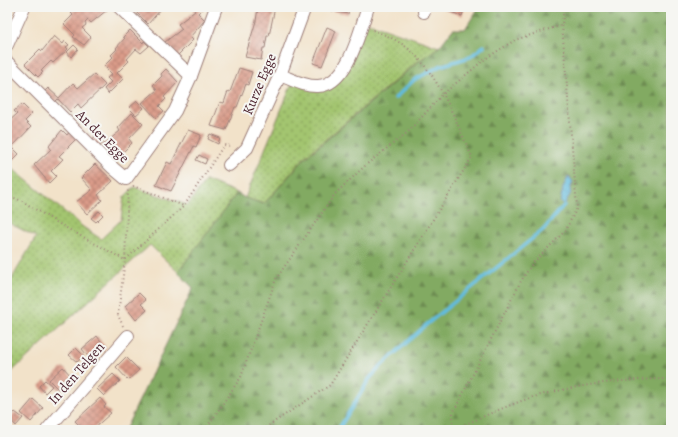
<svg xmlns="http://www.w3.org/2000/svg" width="678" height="437" font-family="Alegreya,serif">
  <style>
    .grass { fill: url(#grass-dots); stroke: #76724d }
    .forest { fill: url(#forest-firs); stroke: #666446; fill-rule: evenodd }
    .water { fill: url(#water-ripples); stroke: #566d84 }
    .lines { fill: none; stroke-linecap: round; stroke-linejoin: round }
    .stream { stroke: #61bbde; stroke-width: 3.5 }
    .building { fill: url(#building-cross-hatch) }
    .minor-casing { stroke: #9e807a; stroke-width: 14 }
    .path { stroke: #9e807a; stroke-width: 2; stroke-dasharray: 1 3; stroke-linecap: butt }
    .minor { stroke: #fff; stroke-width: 12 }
    .labels { text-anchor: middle; stroke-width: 4; stroke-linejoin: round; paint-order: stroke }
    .street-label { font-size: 14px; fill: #4a1f2b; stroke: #f6f6f2 }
  </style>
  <defs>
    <pattern id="grass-dots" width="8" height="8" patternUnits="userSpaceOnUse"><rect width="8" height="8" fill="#a3c56f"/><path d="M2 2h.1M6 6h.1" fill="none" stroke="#879f5b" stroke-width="1.8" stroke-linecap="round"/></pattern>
    <pattern id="forest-firs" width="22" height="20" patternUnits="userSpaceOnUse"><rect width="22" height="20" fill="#82aa62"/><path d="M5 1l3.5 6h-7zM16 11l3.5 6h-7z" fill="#6c8a51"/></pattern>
    <pattern id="water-ripples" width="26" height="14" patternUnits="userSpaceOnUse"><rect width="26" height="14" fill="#61bbde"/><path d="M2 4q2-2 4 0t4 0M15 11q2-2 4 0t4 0" fill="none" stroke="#5297b4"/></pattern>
    <pattern id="building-cross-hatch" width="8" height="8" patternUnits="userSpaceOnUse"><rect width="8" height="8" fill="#da9b89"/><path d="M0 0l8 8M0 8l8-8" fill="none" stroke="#b37e70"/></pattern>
  </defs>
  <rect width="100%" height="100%" fill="#f6f6f2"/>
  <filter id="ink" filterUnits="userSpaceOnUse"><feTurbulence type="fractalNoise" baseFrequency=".025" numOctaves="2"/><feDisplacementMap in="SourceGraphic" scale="8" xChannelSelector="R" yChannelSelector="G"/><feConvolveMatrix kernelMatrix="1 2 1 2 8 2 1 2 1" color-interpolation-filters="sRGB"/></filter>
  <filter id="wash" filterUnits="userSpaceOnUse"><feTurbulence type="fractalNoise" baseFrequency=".012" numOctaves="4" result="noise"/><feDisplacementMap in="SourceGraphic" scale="16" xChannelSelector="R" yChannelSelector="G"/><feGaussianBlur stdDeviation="0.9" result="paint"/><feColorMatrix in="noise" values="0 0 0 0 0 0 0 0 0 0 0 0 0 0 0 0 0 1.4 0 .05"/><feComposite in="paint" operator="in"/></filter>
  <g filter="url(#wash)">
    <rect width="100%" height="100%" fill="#f2e2c9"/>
    <!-- grass -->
    <g class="grass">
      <path d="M364,21L439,47L417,62L305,157L264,204L245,198L293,81L328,85Z"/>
      <path d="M7,164L83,227L101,239L121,220L124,197L134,187L188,205L206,180L237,193L178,272L150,245L7,376V287L36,237L7,222Z"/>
    </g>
    <!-- forest -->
    <path class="forest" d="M479,7H671V430H125L193,288L178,272L237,193L245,198L264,204L305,158L418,62L439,47L453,29H465ZM568,177H570L573,185L570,190L561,197Z"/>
    <!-- water -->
    <path class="water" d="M568,177L573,181L570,190L571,193L564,205L560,202L563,188Z"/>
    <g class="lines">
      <!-- stream -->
      <g class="stream">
        <path d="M395,98L414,80L440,66L470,57L484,46"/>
        <path d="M338,430L370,378L382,365L426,325L544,229L564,205"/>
      </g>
    </g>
    <g id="blocks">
      <!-- building -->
      <g class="building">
        <path d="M78,7H104L107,10L91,23L88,20L85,23L86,25L82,28L91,37L84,45L73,37L75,35L64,24L73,15L71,13L77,8L81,10Z"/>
        <path d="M131,7H161L162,8L148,24Z"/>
        <path d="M192,7H204L198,13L205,20L190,37L193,40L178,55L180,57L176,61L168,52L171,49L165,42L182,29L178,24L195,11Z"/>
        <path d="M255,7H275L269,36H267L265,48H263L261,60L245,57L256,21L258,8Z"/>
        <path d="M333,7H349L348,14L332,11Z"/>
        <path d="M446,7H465L462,16L445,10Z"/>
        <path d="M327,27L336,31L322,66L313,63Z"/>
        <path d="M130,30L143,43L144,41L149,46L141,53L136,49L127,59L129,61L117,73L123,79L108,94L104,89L111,82L107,78L112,74L104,66L113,57L111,55L117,49L116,48L125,38L123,37Z"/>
        <path d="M54,36L63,44L65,41L69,45L66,47L68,49L53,63L51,61L41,71L43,72L38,77L25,64L40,49L42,51Z"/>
        <path d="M74,45L78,49L71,57L67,52Z"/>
        <path d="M239,68L252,72L248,85L246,84L237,107H235L226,130L211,126L220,102L224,103L228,91L230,92Z"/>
        <path d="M166,69L178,82L164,97L166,99L159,106L164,111L156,118L142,103L157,90L153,85L162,76L161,74Z"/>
        <path d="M94,74L105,85L81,108L78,104L70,112L58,99L55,102L44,92L48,88L59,98L73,83L78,88Z"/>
        <path d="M137,101L144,108L136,115L129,108Z"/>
        <path d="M22,104L32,114L25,121L31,127L12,147L19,154L11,162L7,158V151L10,148L7,145V123L17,114L14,111Z"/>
        <path d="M132,113L143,124L129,139L132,143L116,159L103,145L120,131L118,128Z"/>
        <path d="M62,130L67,135L71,130L78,137L59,156L63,159L51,171L56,176L49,183L34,165L51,149L49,146Z"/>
        <path d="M188,130L201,135L196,147L194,146L171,191L156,185L167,162L171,164Z"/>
        <path d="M210,134L220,138L218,144L208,139Z"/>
        <path d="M96,135L103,143L98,147L92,140Z"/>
        <path d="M199,155L207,159L205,164L196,160Z"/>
        <path d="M95,164L113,181L98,195L102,200L87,214L76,202L92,190L81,178Z"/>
        <path d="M99,211L103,215L96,222L91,218Z"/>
        <path d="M139,293L146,300L141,304L147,310L136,320L125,306Z"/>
        <path d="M97,336L106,348L91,360L82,349Z"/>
        <path d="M76,348L84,356L77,362L69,355Z"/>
        <path d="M126,357L139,370L128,380L116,367Z"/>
        <path d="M63,367L72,377L59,390L49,380Z"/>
        <path d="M113,374L120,381L104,396L97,389Z"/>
        <path d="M45,380L52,386L45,393L39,386Z"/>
        <path d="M100,398L106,405L104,407L111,413L92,430H84L75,421Z"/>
        <path d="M33,399L43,408L31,422L21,413Z"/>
        <path d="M15,412L23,418L16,426L9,418Z"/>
      </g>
    </g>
  </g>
  <g filter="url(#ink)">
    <use href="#blocks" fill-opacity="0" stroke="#9e807a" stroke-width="1"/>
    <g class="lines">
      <defs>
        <g id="minor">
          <path d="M119,7L191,76"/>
          <path d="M424,12L425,7"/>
          <path d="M7,45L24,7"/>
          <path d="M7,62L113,168L126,179L175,111L191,76L216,7"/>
          <path d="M280,75C291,79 305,87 318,86C348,85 360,30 368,7"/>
          <path d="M229,165L247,148L280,75L305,7"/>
          <path d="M47,430L128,336"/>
        </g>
      </defs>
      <!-- minor casing -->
      <use href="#minor" class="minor-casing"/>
      <!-- path -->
      <g class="path">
        <path d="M133,186L184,206L224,145L232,146"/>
        <path d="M7,195L22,201L61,225L125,260L184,206"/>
        <path d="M123,326L118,315L125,260L128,189"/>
        <path d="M454,429C486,416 519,399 553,392C591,383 632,379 671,379"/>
        <path d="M205,430L241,377L276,279L335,194L367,164L408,132L443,94L485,59L515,40L562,25"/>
        <path d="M262,430L330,385L472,157C455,120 435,62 397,41C389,36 380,33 372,30"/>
        <path d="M453,430V413L521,281L532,264L565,231L577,208L562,25L564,7"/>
      </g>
      <!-- minor -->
      <use href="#minor" class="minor"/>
    </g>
  </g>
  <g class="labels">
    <!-- street labels -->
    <g class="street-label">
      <text transform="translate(259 84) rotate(-67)" y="5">Kurze Egge</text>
      <text transform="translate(103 136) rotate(45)" y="5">An der Egge</text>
      <text transform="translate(76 373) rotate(-49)" y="5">In den Telgen</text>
    </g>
  </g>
  <!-- margin -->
  <rect width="678" height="437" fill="none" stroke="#f6f6f2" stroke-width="24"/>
</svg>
